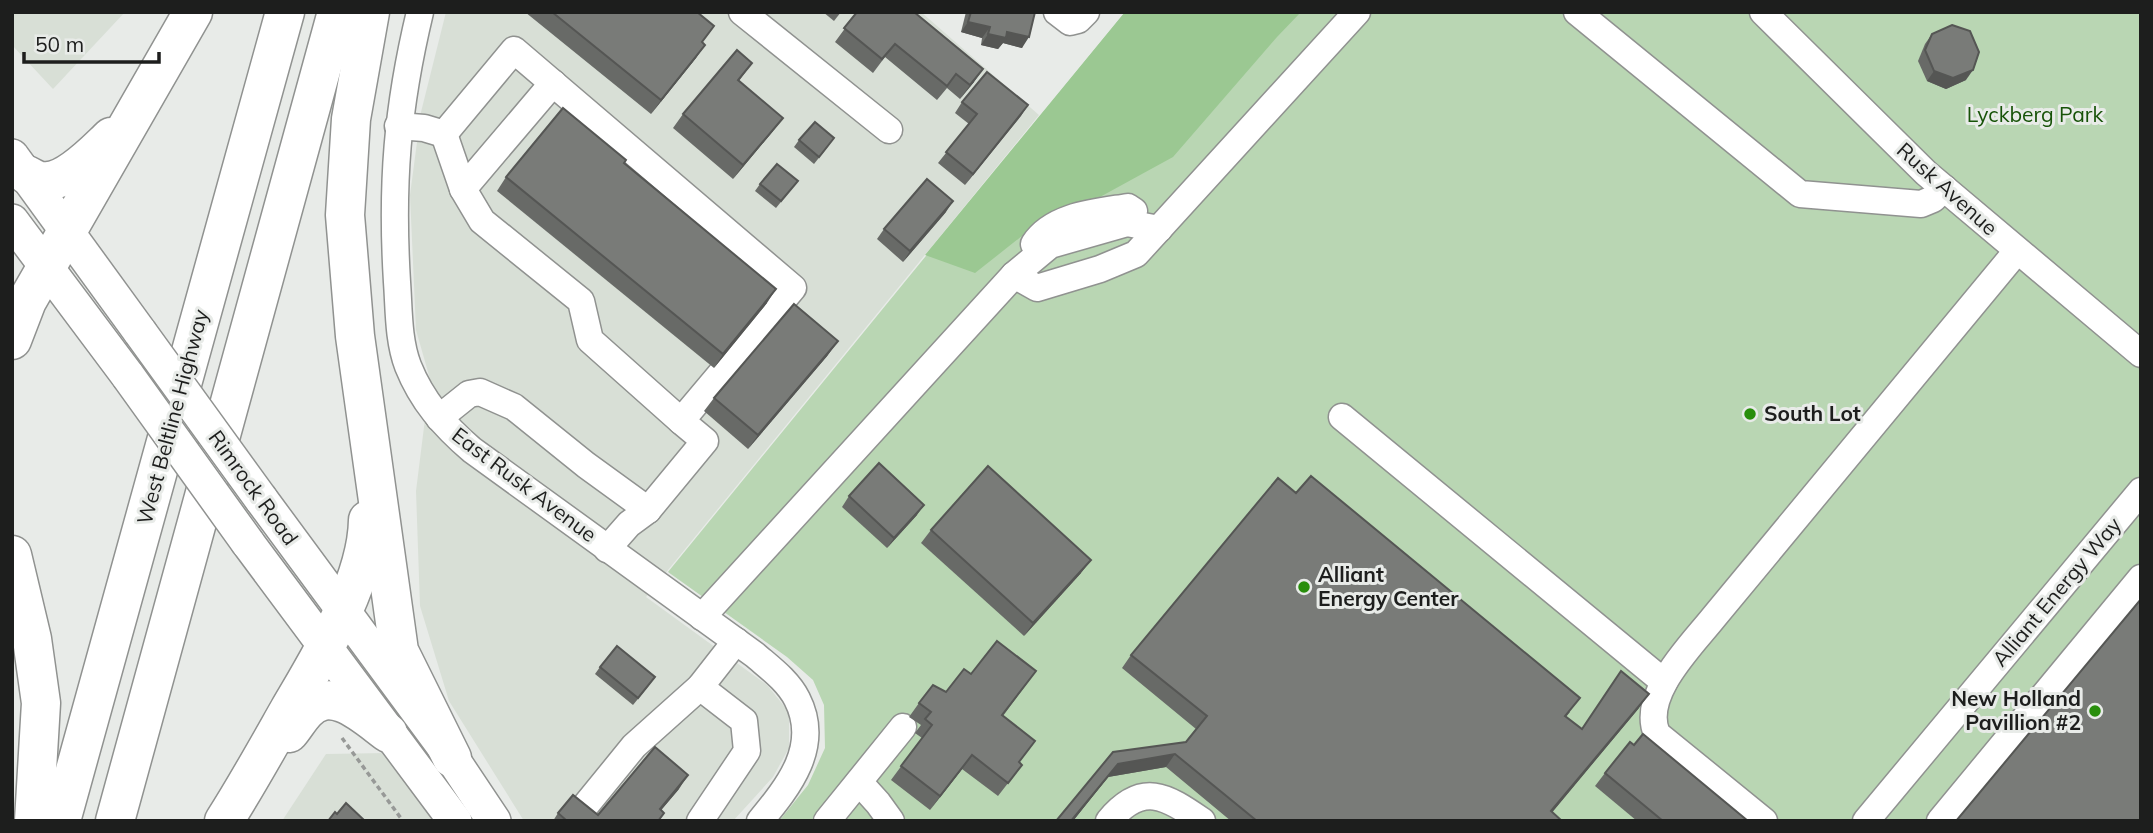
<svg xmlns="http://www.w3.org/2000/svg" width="2153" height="833" font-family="Mulish,sans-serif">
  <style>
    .built { fill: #d8dfd6 }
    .green { fill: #b9d6b3 }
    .forest { fill: #9bc892 }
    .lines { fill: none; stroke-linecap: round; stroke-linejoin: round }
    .minor-casing { stroke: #909290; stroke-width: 29 }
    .major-casing { stroke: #909290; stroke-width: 36 }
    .highway-casing { stroke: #909290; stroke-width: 41 }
    .path { stroke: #979997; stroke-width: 3.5; stroke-dasharray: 5 3.5; stroke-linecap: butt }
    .minor { stroke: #fff; stroke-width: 26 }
    .major { stroke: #fff; stroke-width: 33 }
    .highway { stroke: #fff; stroke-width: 38 }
    .major-bridge-casing { stroke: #909290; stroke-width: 36; stroke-linecap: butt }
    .major-bridge { stroke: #fff; stroke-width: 33 }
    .wall { fill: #686a67 }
    .shaded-wall { fill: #555654 }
    .building { fill: #797b78; stroke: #555654; stroke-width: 2 }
    .poi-dot { fill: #288e0b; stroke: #e8ebe8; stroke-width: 2.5 }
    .labels { text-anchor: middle; stroke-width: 6; stroke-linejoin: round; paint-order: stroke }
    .park-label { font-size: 21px; fill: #175308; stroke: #e8ebe8 }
    .street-label { font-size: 21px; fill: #1d1e1d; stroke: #e8ebe8 }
    .poi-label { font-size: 21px; font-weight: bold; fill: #1d1e1d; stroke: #e8ebe8; text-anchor: start }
  </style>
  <rect width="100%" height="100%" fill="#e8ebe8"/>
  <!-- built -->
  <g class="built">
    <path d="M12,12H125L53,89L12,45Z"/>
    <path d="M446,12H921L1039,115L646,597L767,685L789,712V748L773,777L733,821H524L449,701L420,606L416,491L430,379L416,330L410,195L421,112Z"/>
    <path d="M386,753L434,821H282L326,754Z"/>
  </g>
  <!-- green -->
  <path class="green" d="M1125,12H2141V821H779L808,785L825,748L824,705L813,680L787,657L668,572Z"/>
  <!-- forest -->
  <path class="forest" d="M1125,12H1301L1277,37L1173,157L1078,209L1027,232L975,273L925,255Z"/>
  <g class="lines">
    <defs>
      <g id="minor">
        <path d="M420,12C397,108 391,184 397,282C399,309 398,340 408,366C422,401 444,426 472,450L755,655C770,668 788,681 797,699C821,746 789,786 760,821"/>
        <path d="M742,12L889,130"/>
        <path d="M1057,12L1070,22L1078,20L1086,12"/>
        <path d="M1577,12L1800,194L1921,204L1933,199L1944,188"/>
        <path d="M1763,12L1926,173L2141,354"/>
        <path d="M398,126L424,128L444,134L514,50L793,288L681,421L705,441L648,510L629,524L607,549"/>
        <path d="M444,134L463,189L482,221L581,301L590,340L681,421"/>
        <path d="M463,189L553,83"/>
        <path d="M1034,244C1053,215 1097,212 1128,207L1134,211"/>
        <path d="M1014,275L1037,288L1100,269L1136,254L1357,12"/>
        <path d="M1342,417L1664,682"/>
        <path d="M439,418L469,394L480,392L514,407L586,465L648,510"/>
        <path d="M702,617L1014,275L1050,245L1127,223L1159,229"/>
        <path d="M700,687L744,721L747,751L700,821"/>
        <path d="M859,782L878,803L891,821"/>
        <path d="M577,816L634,746L700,687L736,641"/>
        <path d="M827,821L903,727"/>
        <path d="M1109,821C1142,781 1166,796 1202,821"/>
        <path d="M1764,821L1657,734C1640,695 1691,646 1714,617L2017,251"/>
        <path d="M1866,821L2141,491"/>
        <path d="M1940,821L2141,578"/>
      </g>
      <g id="major">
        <path d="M12,156L140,332"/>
        <path d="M12,221L128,376"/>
        <path d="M261,499L452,758L494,821"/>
        <path d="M248,543L455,821"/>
      </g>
      <g id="highway">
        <path d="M370,12L351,119L345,215L355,336L399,651L452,758"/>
        <path d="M27,175C31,177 37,181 42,181C66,184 94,153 111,137"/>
        <path d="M12,340L27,301L193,12"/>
        <path d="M12,555L32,639L41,703L34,821"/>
        <path d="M289,733C295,726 300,717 306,711C332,683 366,717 388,733"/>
        <path d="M61,821L285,12"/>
        <path d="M115,821L337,12"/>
        <path d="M224,821C247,785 268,747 289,710C320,657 367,582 368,520"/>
      </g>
    </defs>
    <!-- minor casing -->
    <use href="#minor" class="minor-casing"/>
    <!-- major casing -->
    <use href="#major" class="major-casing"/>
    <!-- highway casing -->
    <use href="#highway" class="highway-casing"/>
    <!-- path -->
    <path class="path" d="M342,738L403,821"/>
    <!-- minor -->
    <use href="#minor" class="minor"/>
    <!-- major -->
    <use href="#major" class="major"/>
    <!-- highway -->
    <use href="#highway" class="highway"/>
    <defs>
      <g id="major-bridge">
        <path d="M140,332L261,499"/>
        <path d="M128,376L248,543"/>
      </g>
    </defs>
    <!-- major-bridge casing -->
    <use href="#major-bridge" class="major-bridge-casing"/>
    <!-- major-bridge -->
    <use href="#major-bridge" class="major-bridge"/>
  </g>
  <!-- wall -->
  <g class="wall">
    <path d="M525,12H697L703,42L696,58L651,114Z"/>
    <path d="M823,12H841L834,21Z"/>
    <path d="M857,12L974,82L960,99L947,88L937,100L885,57L873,73L835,42Z"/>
    <path d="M966,12H1035L1022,48L1003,43L998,49L981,45L982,38L961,32Z"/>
    <path d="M1932,34L1966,80L1946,89L1927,81L1918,61L1925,44Z"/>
    <path d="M752,63L739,81L773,131L733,179L673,128L683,114Z"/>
    <path d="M962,102L1028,105L965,185L938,163L969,124L955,113Z"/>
    <path d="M799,140L829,145L814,164L794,147Z"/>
    <path d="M624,163L767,303L714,368L497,191L506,177Z"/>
    <path d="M798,181L776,208L755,191L760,184Z"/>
    <path d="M946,212L903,262L877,239L884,229Z"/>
    <path d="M828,355L748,449L704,411L714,398Z"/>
    <path d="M1296,493L1570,712L1566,717L1582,729L1639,708L1552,812L1562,821H1231L1166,767L1108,777L1073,821H1056L1113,752L1186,742L1196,729L1122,668L1131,655Z"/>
    <path d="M849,496L917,515L887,548L842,507Z"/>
    <path d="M931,530L1081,573L1024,636L921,543Z"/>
    <path d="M600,667L650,684L633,705L595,674Z"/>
    <path d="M1036,671L1003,716L1019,763L1022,765L998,796L962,769L930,810L891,780L922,738L915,733L921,725L909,717L919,703L946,692L971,674Z"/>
    <path d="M1605,773L1748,821H1637L1595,786Z"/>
    <path d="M679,789L661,810L664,813L659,821H553L558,813L598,815Z"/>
  </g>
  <!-- shaded-wall -->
  <g class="shaded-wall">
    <path d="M968,22L990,27L982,38L961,32Z"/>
    <path d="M1007,32L1029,37L1022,48L1003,43L998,49L981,45L988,34Z"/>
    <path d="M705,45L696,58L651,114L661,100Z"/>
    <path d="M983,69L974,82L960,99L970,85Z"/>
    <path d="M1973,70L1966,80L1946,89L1927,81L1934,71Z"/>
    <path d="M1028,105L1021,116L965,185L973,174Z"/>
    <path d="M783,118L773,131L733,179L743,165Z"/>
    <path d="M953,201L946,212L903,262L910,251Z"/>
    <path d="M776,289L767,303L714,368L723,354Z"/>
    <path d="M838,341L828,355L748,449L758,435Z"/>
    <path d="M924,505L917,515L887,548L894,538Z"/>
    <path d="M1091,560L1081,573L1024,636L1033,623Z"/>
    <path d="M1649,694L1639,708L1545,821L1551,811Z"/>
    <path d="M1175,754L1166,767L1108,777L1073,821H1071L1118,764Z"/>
    <path d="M972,755L962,769L930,810L940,796Z"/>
    <path d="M688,775L679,789L652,821L660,809Z"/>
  </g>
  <!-- building -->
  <g class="building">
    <path d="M552,12H697L714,26L702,42L705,45L661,100Z"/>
    <path d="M857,12H914L983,69L970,85L956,74L947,86L895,44L882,59L844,28Z"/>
    <path d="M971,12H1035L1029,37L1007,32L1006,38L988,34L990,27L968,22Z"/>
    <path d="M1952,25L1970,31L1979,52L1973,70L1953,78L1934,71L1925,50L1932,34Z"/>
    <path d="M737,50L752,63L738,80L783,118L743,165L683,114Z"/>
    <path d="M987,72L1028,105L973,174L946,152L977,114L962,102Z"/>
    <path d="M563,108L626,160L624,163L776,289L723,354L506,177Z"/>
    <path d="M815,122L834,138L819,157L799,140Z"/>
    <path d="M777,164L798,181L781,201L760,184Z"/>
    <path d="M927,179L953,201L910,251L884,229Z"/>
    <path d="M794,304L838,341L758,435L714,398Z"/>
    <path d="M879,463L924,505L894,538L849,496Z"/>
    <path d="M988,466L1091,560L1033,623L931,530Z"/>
    <path d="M1311,476L1580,698L1565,716L1582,729L1621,671L1649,694L1551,811L1562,821H1257L1175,754L1118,764L1071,821H1056L1113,752L1186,742L1207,716L1131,655L1278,478L1296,493Z"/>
    <path d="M2141,599V821H1956Z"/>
    <path d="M997,641L1036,671L1002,715L1035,741L1019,762L1022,765L1008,783L972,755L940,796L901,766L932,725L925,719L931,712L919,703L933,685L946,692L964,669L971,674Z"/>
    <path d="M617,646L655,677L638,698L600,667Z"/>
    <path d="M1643,734L1748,821H1663L1605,773L1630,742L1634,745Z"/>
    <path d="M655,747L688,775L660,809L664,813L658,821H567L558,813L573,795L598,815Z"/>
    <path d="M346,803L365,821H328L335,812L337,814Z"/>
  </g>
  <!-- markers -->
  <g class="poi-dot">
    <circle cx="1750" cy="414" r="7"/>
    <circle cx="1304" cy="587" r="7"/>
    <circle cx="2095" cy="711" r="7"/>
  </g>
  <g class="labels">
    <!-- park labels -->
    <g class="park-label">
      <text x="2035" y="122">Lyckberg Park</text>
    </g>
    <!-- street labels -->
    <g class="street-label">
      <text transform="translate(1947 189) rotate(42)" y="7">Rusk Avenue</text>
      <text transform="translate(173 417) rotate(-75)" y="7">West Beltline Highway</text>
      <text transform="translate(524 485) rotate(37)" y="7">East Rusk Avenue</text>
      <text transform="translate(253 488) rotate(54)" y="7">Rimrock Road</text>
      <text transform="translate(2057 592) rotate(-50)" y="7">Alliant Energy Way</text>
    </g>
    <!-- poi labels -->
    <g class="poi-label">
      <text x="1764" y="421">South Lot</text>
      <text x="1318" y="582">Alliant<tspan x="1318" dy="24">Energy Center</tspan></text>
      <text x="2081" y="706" text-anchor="end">New Holland<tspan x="2081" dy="24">Pavillion #2</tspan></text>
    </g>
  </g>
  <!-- border -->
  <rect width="2153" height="833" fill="none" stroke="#1d1e1d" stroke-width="28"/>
  <!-- scale -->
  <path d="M24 52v10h135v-10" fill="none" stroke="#1d1e1d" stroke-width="3.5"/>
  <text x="35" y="52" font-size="21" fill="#1d1e1d" stroke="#e8ebe8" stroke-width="5" paint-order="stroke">50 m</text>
</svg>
